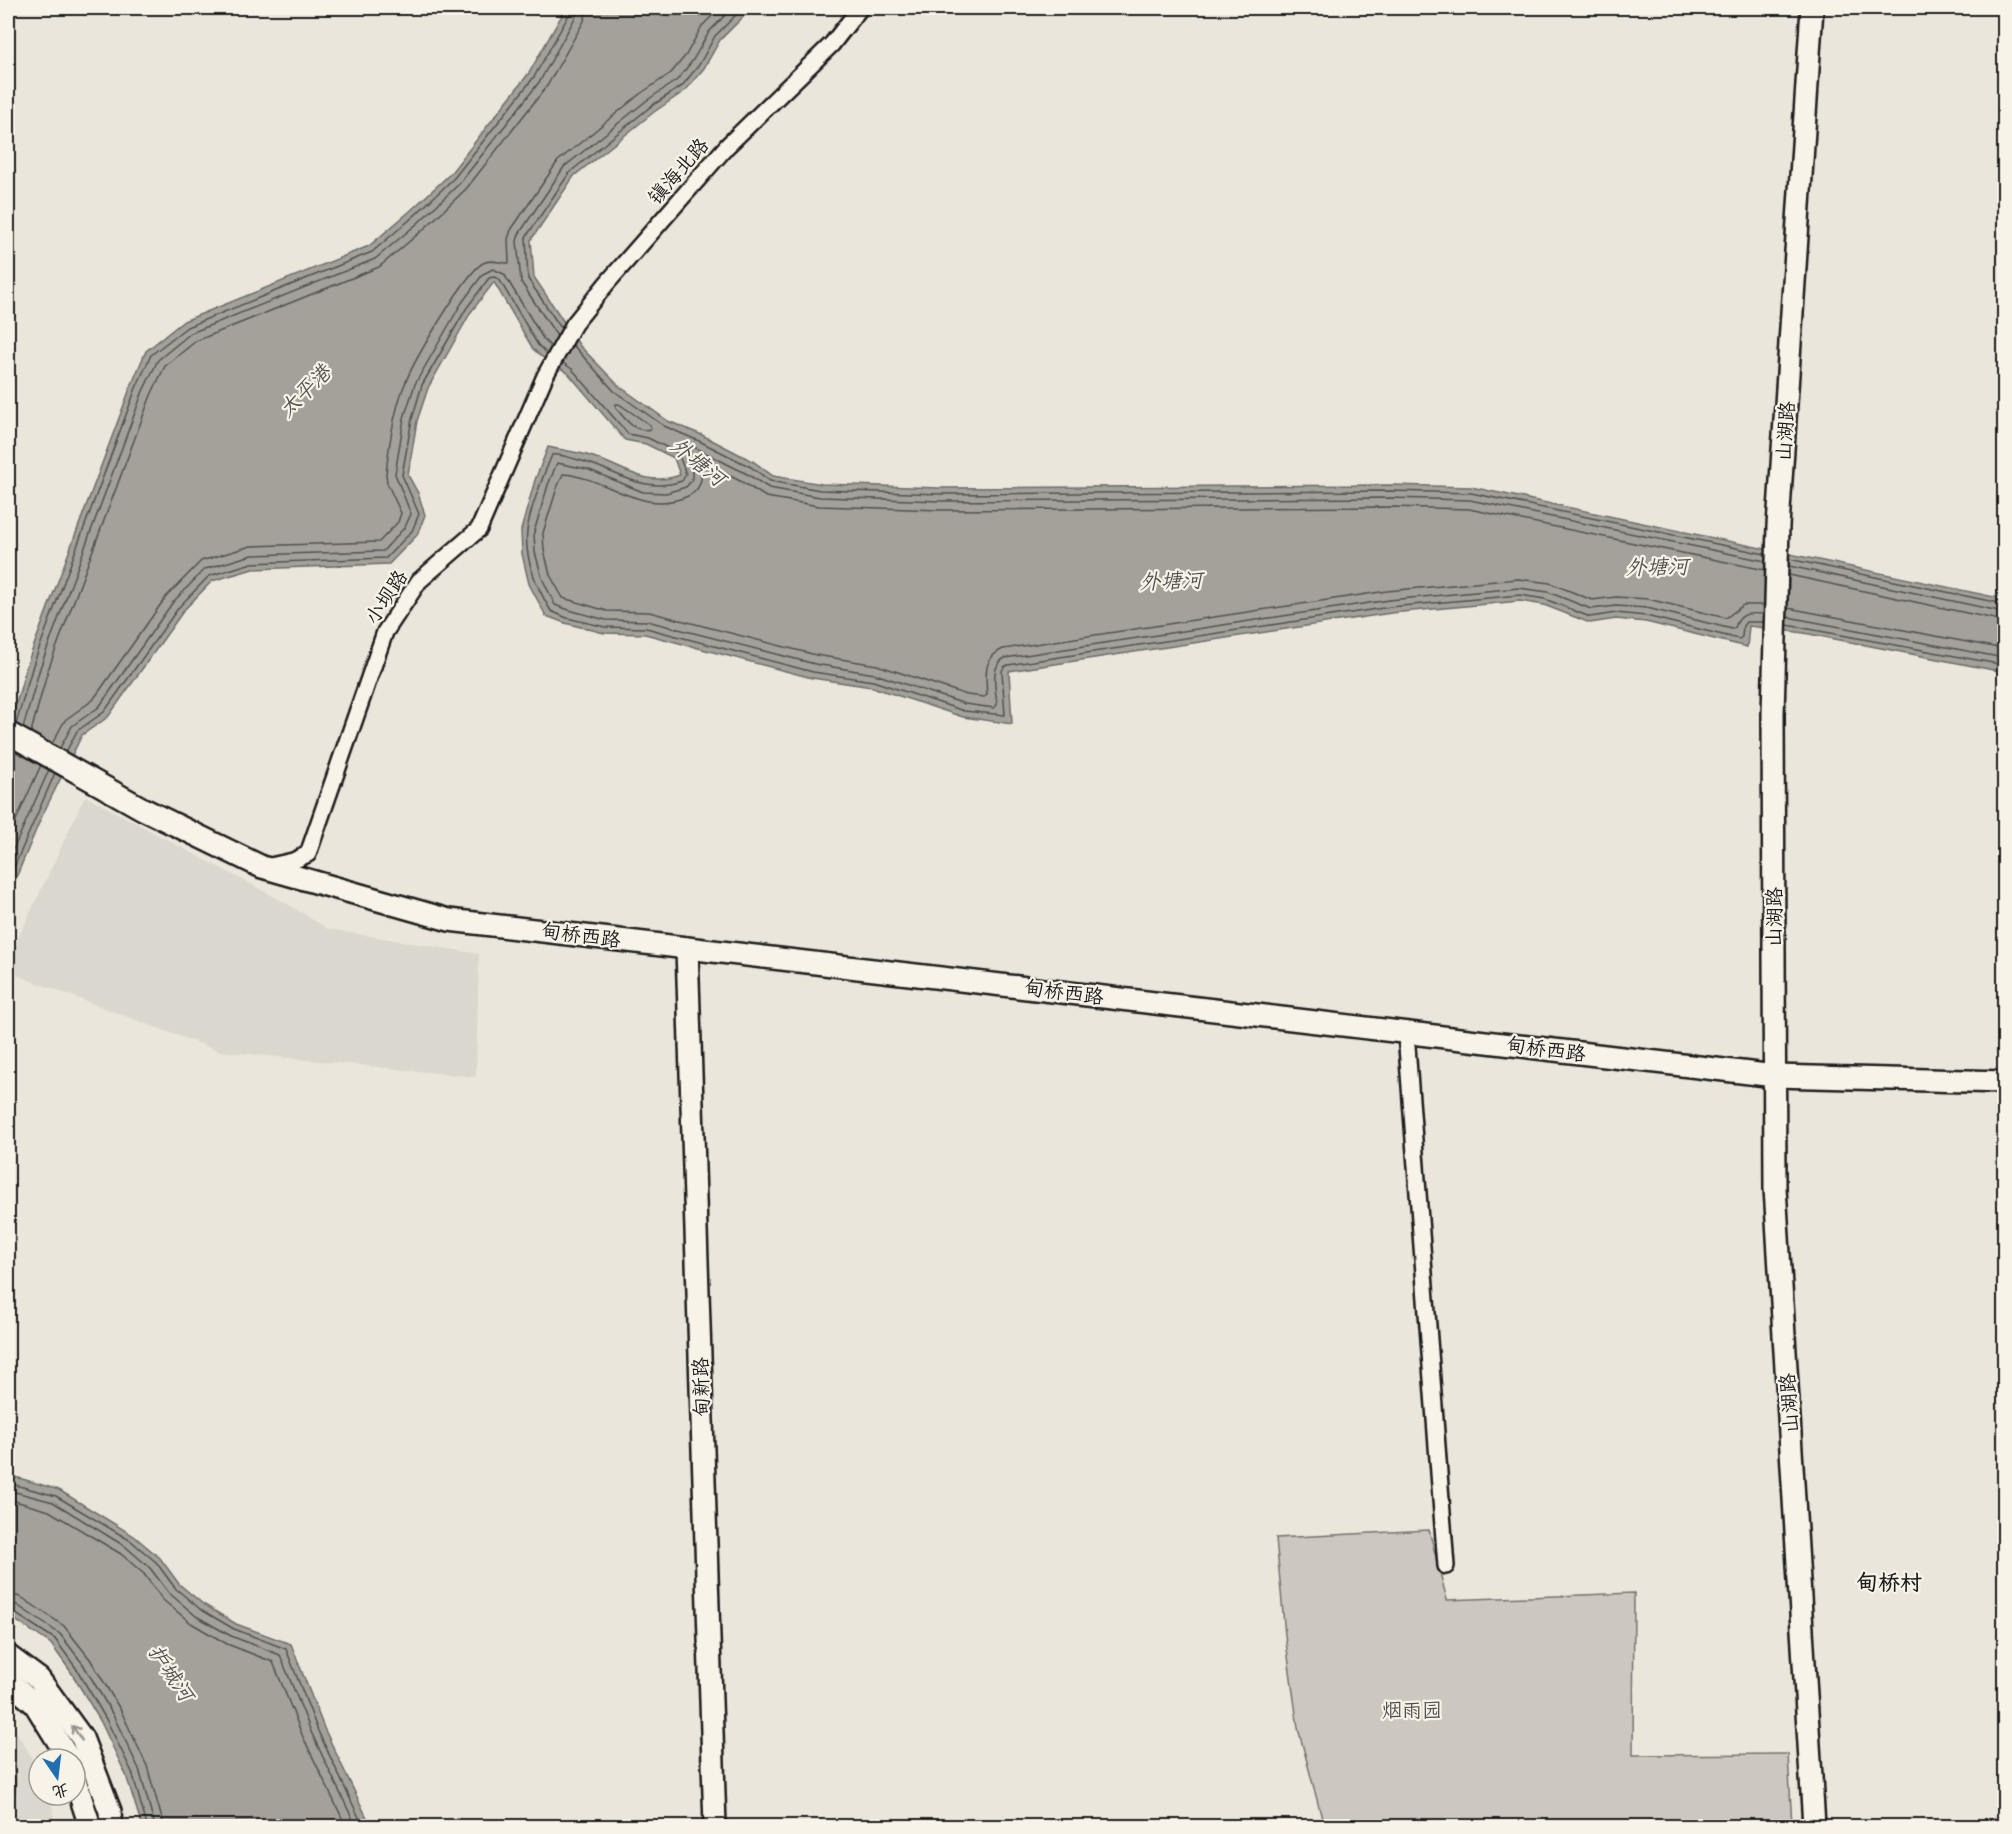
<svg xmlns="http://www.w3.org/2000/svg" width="2012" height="1834" font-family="Dekko,'LXGW WenKai TC',sans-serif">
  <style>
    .built { fill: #dad7ce }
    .green { fill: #ccc8c0; stroke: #74726e; stroke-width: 1.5 }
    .water { fill: #a3a19a; stroke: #6d6c68; stroke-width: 1.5 }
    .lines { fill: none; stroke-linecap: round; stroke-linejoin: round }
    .shore { stroke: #52514e; stroke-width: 1.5 }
    .street-casing { stroke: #1c1c1c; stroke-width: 20 }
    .secondary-casing { stroke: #1c1c1c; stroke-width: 26 }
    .street { stroke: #f7f3e8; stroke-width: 15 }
    .secondary { stroke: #f7f3e8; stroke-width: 21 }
    .oneway { stroke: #94928c }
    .labels { text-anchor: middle; stroke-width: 4.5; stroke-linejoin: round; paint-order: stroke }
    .street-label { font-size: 20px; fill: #1c1c1c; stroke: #f7f3e8 }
    .park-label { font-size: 20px; fill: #51504d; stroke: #f7f3e8 }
    .water-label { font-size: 21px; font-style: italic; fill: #52514e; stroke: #f7f3e8 }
    .quarter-label { font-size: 22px; font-weight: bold; fill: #1c1c1c; stroke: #f7f3e8 }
  </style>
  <rect width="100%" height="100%" fill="#eae6dc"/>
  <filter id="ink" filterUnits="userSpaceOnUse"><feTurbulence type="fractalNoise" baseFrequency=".0167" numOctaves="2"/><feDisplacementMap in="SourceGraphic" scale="12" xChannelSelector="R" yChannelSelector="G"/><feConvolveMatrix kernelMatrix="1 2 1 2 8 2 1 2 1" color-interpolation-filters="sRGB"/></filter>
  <g filter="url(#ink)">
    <!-- built -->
    <g class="built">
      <path d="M85,796L286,903L328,929L479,954L476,1077L219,1051L8,972V960Z"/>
      <path d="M8,1718L39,1769V1795H51L54,1826H8Z"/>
    </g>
    <!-- green -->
    <g class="green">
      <path d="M1429,1530L1447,1600L1634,1593L1633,1755L1788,1754L1792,1826H1324L1298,1728L1285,1635L1276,1538Z"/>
      <path d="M8,1750C19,1777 17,1793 8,1820Z"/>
    </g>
    <!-- water -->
    <g class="water">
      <path d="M566,8H752L720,40L704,68L686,90L654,112L574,176L531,240L534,277L580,346L619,386L668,421L702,435L754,462L773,476L822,484L940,488L1390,485L1471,487L2004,599V672L1804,633L1749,626L1747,647L1646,622L1616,619L1590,623L1544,605L1520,601L1391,613L1009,671L1012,724L963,717L872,687L812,678L645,634L604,633L565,623L546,616L529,584L522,554L521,530L535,480L548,447C562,450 577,452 590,456C623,466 644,488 680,475L674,458L646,444L625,440L568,373L542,357L533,349L494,282L471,312L428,388L417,421L408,475L418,493L425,515L417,535L389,564L253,569L212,581L184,610L108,717L82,735L41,818L8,897V734L27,664L131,386L146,351L184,321L369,246L409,212L450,174L529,73Z"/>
      <path d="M8,1477L19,1478L59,1490L134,1536L160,1558L179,1584L203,1604L236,1624L291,1644L324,1728L369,1822V1826H142L126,1775L101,1722L71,1672L51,1644L8,1615Z"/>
    </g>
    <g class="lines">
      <!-- shore -->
      <g class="shore">
        <path d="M561,328L528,279L526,237L570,172L650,107L682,86L699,65L715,36L743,8"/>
        <path d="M557,336L521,282L517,241L519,234L564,167L646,101L677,80L693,60L709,32L732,8"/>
        <path d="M573,345L614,391L664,426L699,441L751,467L770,481L820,490L940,494L1390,491L1471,493L1765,554"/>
        <path d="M563,363L572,369L628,434L648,438L678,453L686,474L682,481C638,495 615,468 575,459C567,457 559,454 552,455C544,473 529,512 527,531C524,559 537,588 551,611L567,618L605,627L646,628L813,672L873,681L964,711L1005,715L1002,671L1004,667L1008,665L1390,607L1520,595L1545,599L1590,617L1616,613L1646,616L1739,639L1742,637L1743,626L1746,622H1763"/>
        <path d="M616,404H619L650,425L651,429C634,433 626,420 616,408Z"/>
        <path d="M1789,559L2004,604"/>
        <path d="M1789,566L2004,612"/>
        <path d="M1789,575L2004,621"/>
        <path d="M1764,605H1743L1726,618L1648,599L1616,597L1592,600L1550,583L1518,579L1387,591L1003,649C982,658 986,676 987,695L984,697L967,695L877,665L816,655L649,612L607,611L563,598L550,575L544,550L543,533L557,488L563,474C607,477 642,517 688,496C701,490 703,477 700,464L703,462L742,482L766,497L819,506L940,510L1390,507L1469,509L1765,570"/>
        <path d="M1788,608L2004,649"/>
        <path d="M1764,614C1750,613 1739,612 1735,628L1732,629L1647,608L1616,606L1591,609L1548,592L1519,588L1389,600L1005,658C989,666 996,689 997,705L994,708L965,704L875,674L815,664L647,621L606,620L569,610L555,605L542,578L535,552L534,532L548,485L557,463L587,469L643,492L666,493L686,487L692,480V470L683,447L686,443L747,474L769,488L820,497L940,501L1390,498L1470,500L1765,561"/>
        <path d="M1788,617L2004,658"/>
        <path d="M1787,625L2004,665"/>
        <path d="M16,724L33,665L136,388L151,355L187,327L372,252L413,217L454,178L534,77L570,13L571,8"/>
        <path d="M23,728L40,668L143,391L158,360L191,333L375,259L418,223L460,183L540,81L576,16L578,8"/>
        <path d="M31,732L48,670L151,395L165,366L196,341L379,267L424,229L466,189L547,86L584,21L587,8"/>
        <path d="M52,744L65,720L93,700L166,597L201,561L251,546L379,542L398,522L401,513L387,483L386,474C389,443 394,408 407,379C415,359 467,271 483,263C492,258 500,264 509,263L508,239L511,230L558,161L640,94L671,73L686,55L702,26L720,8"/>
        <path d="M60,748L72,726L99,707L173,602L205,569L252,555L383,551L405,527L411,514L395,474L404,418L415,384L461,304L483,274L493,269L504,274L544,340L551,347"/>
        <path d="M66,752L77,731L104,712L179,607L209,576L252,563L386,558L412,531L419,514L402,475L412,419L422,385L466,309L489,278L494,277L499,279L538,345L547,354"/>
        <path d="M8,838L41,765"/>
        <path d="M8,861L49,770"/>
        <path d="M8,881L55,773"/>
        <path d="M8,1483L56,1496L131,1541L156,1562L175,1588L200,1609L234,1629L286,1649L318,1731L363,1826"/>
        <path d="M8,1490L53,1502L126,1547L150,1568L169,1593L196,1616L231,1636L280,1655L312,1734L356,1826"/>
        <path d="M8,1499L49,1511L121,1554L144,1574L163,1600L191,1623L227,1644L273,1662L303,1737L346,1826"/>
        <path d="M8,1594L21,1597L64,1626L90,1659L121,1711L147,1766L164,1826"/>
        <path d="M8,1603L17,1605L60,1634L83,1664L113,1715L139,1769L155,1826"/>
        <path d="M8,1611L13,1612L55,1639L76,1668L106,1719L132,1772L147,1826"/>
      </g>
      <defs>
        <g id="street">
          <path d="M266,867L293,861L308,854L385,632L419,581L479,529L545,376L574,324L607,283L727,146L832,44L860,8"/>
          <path d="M1406,1033L1446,1566"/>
        </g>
        <g id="secondary">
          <path d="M1812,8L1778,526L1773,714L1775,1188L1814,1826"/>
          <path d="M8,733L143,809L262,867L449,920L1775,1076L2004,1082"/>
          <path d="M687,948L715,1826"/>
          <path d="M8,1656L39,1679L82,1738L110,1811L111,1826"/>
          <path d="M8,1681L35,1704L69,1759"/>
          <path d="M75,1780L90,1826"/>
        </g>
      </defs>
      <!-- street casing -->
      <use href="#street" class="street-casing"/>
      <!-- secondary casing -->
      <use href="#secondary" class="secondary-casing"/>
      <!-- street -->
      <use href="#street" class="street"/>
      <!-- secondary -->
      <use href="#secondary" class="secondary"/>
    </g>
    <!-- one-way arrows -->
    <defs><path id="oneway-shaft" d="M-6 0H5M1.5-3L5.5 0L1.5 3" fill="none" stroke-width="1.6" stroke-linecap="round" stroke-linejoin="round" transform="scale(1.5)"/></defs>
    <use class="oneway" href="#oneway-shaft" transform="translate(77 1733) rotate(-123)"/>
  </g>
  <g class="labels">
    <!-- street labels -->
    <g class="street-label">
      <text transform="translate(678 171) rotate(-49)" y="7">镇海北路</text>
      <text transform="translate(1785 431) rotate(-86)" y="7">山湖路</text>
      <text transform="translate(386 597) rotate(-57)" y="7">小坝路</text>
      <text transform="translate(1774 917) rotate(-90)" y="7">山湖路</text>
      <text transform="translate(581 935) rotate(7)" y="7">甸桥西路</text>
      <text transform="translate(1064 992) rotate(7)" y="7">甸桥西路</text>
      <text transform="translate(1546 1049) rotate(7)" y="7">甸桥西路</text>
      <text transform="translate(701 1387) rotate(-92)" y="7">甸新路</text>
      <text transform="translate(1789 1403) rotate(-94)" y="7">山湖路</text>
    </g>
    <!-- park labels -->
    <g class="park-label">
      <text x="1412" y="1717">烟雨园</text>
    </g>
    <!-- water labels -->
    <g class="water-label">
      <text transform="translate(305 391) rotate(-45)" y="7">太平港</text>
      <text transform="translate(698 462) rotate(39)" y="7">外塘河</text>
      <text transform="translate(1657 567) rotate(-1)" y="7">外塘河</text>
      <text transform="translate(1171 581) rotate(-2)" y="7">外塘河</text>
      <text transform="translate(171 1673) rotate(56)" y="7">护城河</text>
    </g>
    <!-- quarter labels -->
    <g class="quarter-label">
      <text x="1889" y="1590">甸桥村</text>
    </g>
  </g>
  <!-- margin -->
  <rect width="2012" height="1834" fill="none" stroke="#f7f3e8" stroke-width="30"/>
  <rect x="15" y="15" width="1982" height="1804" fill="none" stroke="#1c1c1c" stroke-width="2" filter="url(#ink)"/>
  <!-- north arrow -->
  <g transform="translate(57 1777) rotate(166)"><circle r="28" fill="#f7f3e8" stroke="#9f9d96" stroke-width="1.5"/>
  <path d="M0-4.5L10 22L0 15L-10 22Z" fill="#1f6fb2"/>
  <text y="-9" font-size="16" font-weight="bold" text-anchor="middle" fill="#1c1c1c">北</text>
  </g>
</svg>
